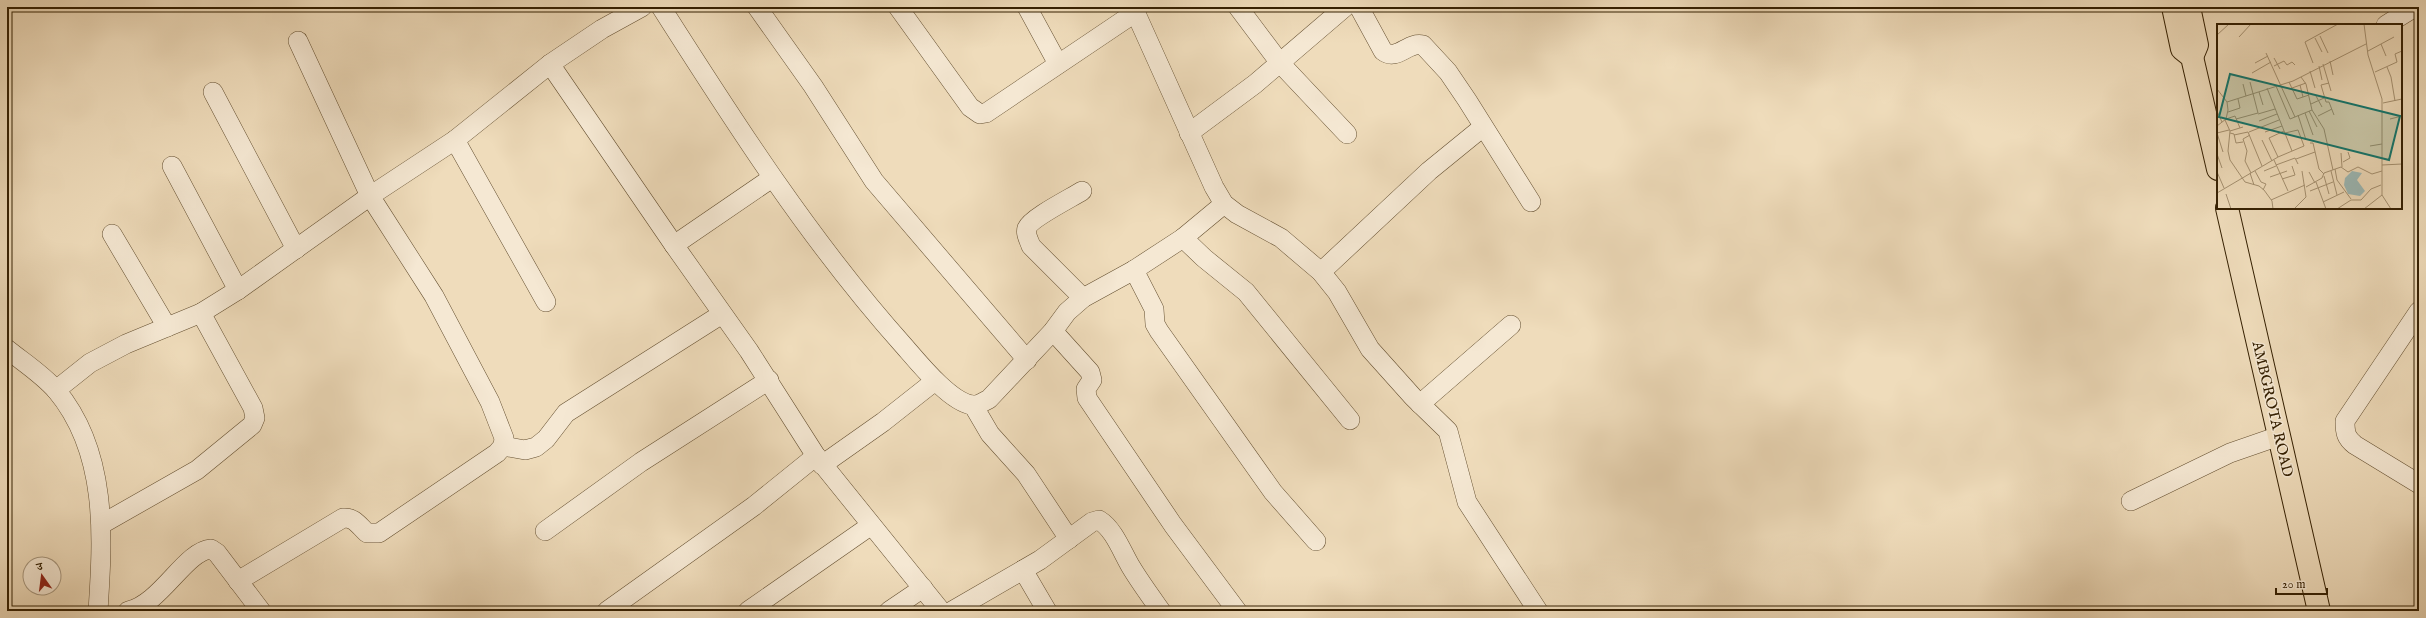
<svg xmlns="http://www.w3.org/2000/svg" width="2426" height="618" font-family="'IM FELL English','Noto Serif Devanagari',serif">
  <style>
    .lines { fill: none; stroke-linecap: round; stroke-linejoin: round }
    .minor-casing { stroke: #644f30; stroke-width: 20 }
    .major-casing { stroke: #352002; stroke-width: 24 }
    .minor { stroke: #f5e8d3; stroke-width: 19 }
    .major { stroke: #efdcbb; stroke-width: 22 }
    .labels { text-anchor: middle; stroke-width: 3; stroke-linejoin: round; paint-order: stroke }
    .street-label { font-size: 15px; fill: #352002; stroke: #f5e8d3 }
    .inset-road { fill: none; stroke: #a59171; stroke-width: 1 }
    .view { fill: #0f766e; fill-opacity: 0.15; stroke: #0f766e; stroke-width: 2 }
    .inset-edge { fill: none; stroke: #352002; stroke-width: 2 }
  </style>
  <rect width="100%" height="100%" fill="#efdcbb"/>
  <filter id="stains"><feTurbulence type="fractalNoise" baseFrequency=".005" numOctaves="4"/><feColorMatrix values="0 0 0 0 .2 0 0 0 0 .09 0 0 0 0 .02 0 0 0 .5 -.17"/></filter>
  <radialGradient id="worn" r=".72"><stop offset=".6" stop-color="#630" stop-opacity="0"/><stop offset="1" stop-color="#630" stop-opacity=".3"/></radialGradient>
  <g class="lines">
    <defs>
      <g id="minor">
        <path d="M661,7C736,125 811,242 904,346C918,362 950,402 972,405C978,406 983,402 989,399L1053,331L1067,312L1083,298L1134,270L1183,238L1224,204"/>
        <path d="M757,7L813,86L874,181L1027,360"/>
        <path d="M898,7L970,107L980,114L986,113L1136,12"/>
        <path d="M1027,7L1058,64"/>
        <path d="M1133,7L1214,187L1224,204L1237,214L1281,238L1321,272L1337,292L1370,349L1413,397L1448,431L1467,502L1538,611"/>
        <path d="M1238,7L1280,63L1347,134"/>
        <path d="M1359,7L1383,51C1397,62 1408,41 1423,45L1448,72L1467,100L1531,202"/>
        <path d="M2386,25L2415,7"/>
        <path d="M550,64L674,245L749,351L816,456L941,611"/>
        <path d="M213,92L296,249"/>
        <path d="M1189,133L1255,84L1345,7"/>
        <path d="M455,140L546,302"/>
        <path d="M172,166L238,290"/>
        <path d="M1082,191C1071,198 1031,218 1027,228C1025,234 1029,240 1031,246L1083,298"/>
        <path d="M112,234L167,327"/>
        <path d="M1183,238L1204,258L1246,292L1350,420"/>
        <path d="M674,245L772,178"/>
        <path d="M1134,270L1154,309L1155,324L1159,331L1273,492L1316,541"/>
        <path d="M1321,272L1429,171L1483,127"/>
        <path d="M2419,311L2345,421C2345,433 2346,438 2355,445L2419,484"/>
        <path d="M1053,331L1090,372L1092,380L1086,389L1087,398L1173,525L1237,611"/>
        <path d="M7,349C23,362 42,374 56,390C108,452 103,536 98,611"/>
        <path d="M56,390L90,363L126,344L201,313L238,290L370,196L455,140L550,64L602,29L642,7"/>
        <path d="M1420,404L1511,325"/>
        <path d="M973,405L990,434L1026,474L1069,539"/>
        <path d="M503,446L525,450L536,447L546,439L566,413L722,314"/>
        <path d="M822,465L883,422L935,381"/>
        <path d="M2131,501L2230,453L2279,436"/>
        <path d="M102,524L197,470L252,425L255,418L253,408L201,313"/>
        <path d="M545,531L641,462L769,380"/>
        <path d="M1023,570L1047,611"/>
        <path d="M238,581L343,518C355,517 359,526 367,533H379L497,453L503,446L504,438L490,402L434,296L370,196L298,41"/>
        <path d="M128,611C161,604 185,551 211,549L217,553L261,611"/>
        <path d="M607,611L754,506L816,456"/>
        <path d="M748,611L870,526"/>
        <path d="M889,611L923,588"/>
        <path d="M952,611L1040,560L1092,522L1099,520C1114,529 1122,552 1131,567C1140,582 1151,597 1161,611"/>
      </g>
      <g id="major">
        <path d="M2173,7L2182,49L2192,57L2218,169"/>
        <path d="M2189,7L2197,45L2192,57"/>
        <path d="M2227,208L2319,611"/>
      </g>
    </defs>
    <!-- minor casing -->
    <use href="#minor" class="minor-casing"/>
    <!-- major casing -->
    <use href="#major" class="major-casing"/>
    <!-- minor -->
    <use href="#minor" class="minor"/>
    <!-- major -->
    <use href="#major" class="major"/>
  </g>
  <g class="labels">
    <!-- street labels -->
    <g class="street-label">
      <text transform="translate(2273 409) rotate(77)" y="5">AMBGROTA ROAD</text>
    </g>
  </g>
  <!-- overview -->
  <g transform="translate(2217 24)">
    <rect width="185" height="185" fill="#efdcbb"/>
    <path d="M135,147L145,149L140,156L148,167L143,172L131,170L127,161L128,154Z" fill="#9cbab8"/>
    <path class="inset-road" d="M147,0L151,31L165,75V171L174,185M0,11L12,0M103,12L111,29M22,13L34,0M98,14L105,28M164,20L169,32M151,27L177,13M49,29L78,93M57,34L63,45M113,37L116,51M38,39L51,32M96,39L88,18L121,0M106,40L114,67M57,42L67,37L70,41L75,38L78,41M102,42L105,56M170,43L174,53L178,77M93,47L98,64M158,48L180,38L178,30L185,27M35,49L54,38M84,53L89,60L95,86L107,105L116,146M72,58L80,75L92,71M112,59L104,61L109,78H112L117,91M26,60L29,72M83,61L86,73M59,62L73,95L95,86M50,64L75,127M75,64L89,59M0,65L10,78L11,86L9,95L0,102M42,68L46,81M99,72L105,83M10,78L76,57L149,20M166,79L185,75M94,80L107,74M0,87L5,98M92,87L100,103M11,88L23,84L21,75M88,89L96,111M41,90L58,85M81,91L89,116M101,92L115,85M9,95L18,92L23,104M19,95L41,89L33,58M173,95L185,92M8,96L13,107L11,127L13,136L28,158L42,162L47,166L55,177L56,185M42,97L60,90M13,107L26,103M32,108L62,96M48,108L65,102M0,109L6,128M0,109L12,106M13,109L17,110L19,119L26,118M17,111L31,108L45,142M33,111L26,115L30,127L28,137L34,149M45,116L55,137M93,119H96L102,145L107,150M153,122L165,120M124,129L125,143M0,130L5,144M61,133L52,114L67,107M79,135L98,128M57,136L71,167M126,138L133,134L131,128M59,141L78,134L81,140M165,141L185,140M118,145L120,156L134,175M38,147L44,158L49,160L46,166M47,147L59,142M114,147L120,171M0,148L7,164M92,148L98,159M33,149L37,161M107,152L112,170M53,153L70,147M65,155L78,151L75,142M99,158L109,185M89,163L105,154L107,149L124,143L131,148L141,143L155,150L165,147M93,167L116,158M0,169L61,133L87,122L81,106L68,109M9,170L14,185M54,176L88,161M106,178L127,168M77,185L89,173L85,147M120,185L134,176H144L154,165L164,161M147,185L165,171"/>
    <path class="view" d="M13,50L183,92L172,136L2,93Z"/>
    <rect width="185" height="185" class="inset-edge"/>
  </g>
  <!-- margin -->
  <rect width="2426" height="618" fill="none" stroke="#efdcbb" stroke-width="24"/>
  <rect x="8" y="8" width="2410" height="602" fill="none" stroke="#352002" stroke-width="2"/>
  <rect x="12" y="12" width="2402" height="594" fill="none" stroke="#352002"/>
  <!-- north arrow -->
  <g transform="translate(42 576) rotate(346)"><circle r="19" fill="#f5e8d3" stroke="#a8987f"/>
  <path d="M0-3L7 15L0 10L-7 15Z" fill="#8f2418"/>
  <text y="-6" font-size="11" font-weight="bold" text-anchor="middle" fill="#352002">उ</text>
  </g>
  <!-- scale -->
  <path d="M2276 588v6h51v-6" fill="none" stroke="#352002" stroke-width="2"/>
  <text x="2282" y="588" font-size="12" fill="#352002" stroke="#f5e8d3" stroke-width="3" paint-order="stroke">20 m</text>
  <rect width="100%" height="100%" filter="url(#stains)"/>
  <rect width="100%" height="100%" fill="url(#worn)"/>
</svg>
